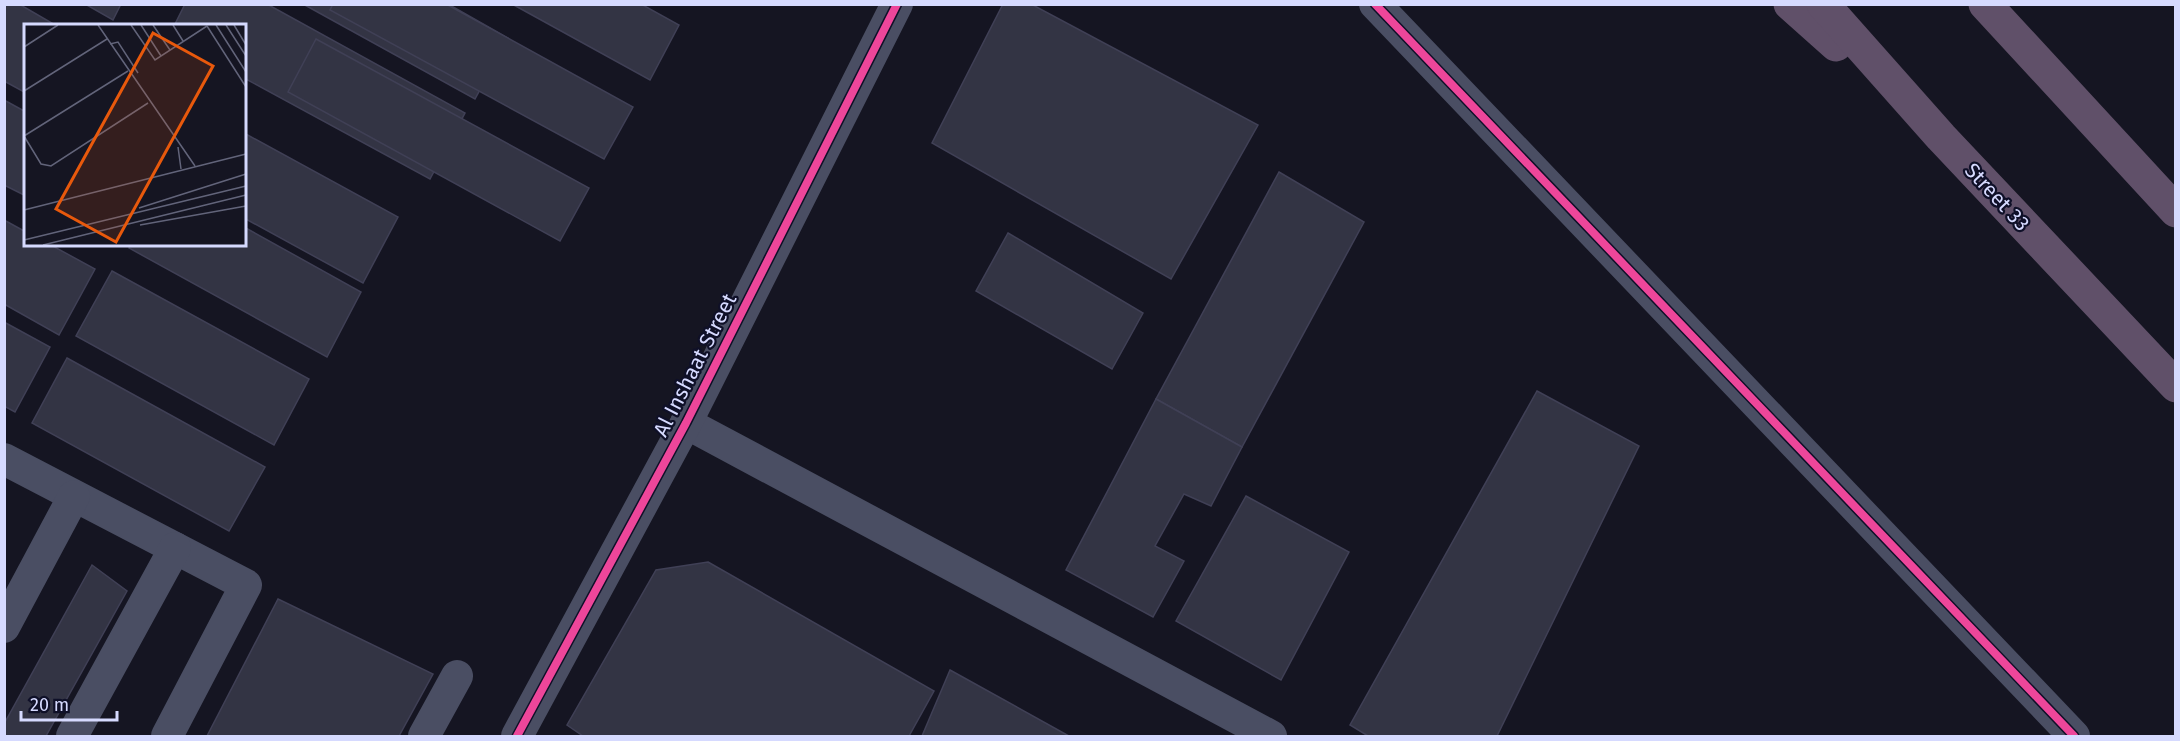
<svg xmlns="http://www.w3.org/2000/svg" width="2180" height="741" font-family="'Fira Sans',sans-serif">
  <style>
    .building { fill: #333444; stroke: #404056; stroke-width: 1.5 }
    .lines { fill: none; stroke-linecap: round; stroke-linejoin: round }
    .minor { stroke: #4a4e63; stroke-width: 32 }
    .highway { stroke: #605069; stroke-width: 33 }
    .cycleway-casing { stroke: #0f1028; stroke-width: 11 }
    .cycleway { stroke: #ed469a; stroke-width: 8 }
    .labels { text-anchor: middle; stroke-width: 4.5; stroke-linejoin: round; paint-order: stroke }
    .street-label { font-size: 21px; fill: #d6daff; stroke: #0f1028 }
    .inset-road { fill: none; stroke: #62647a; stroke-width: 1.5 }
    .view { fill: #e8590c; fill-opacity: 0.15; stroke: #e8590c; stroke-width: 3 }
    .inset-edge { fill: none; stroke: #d6daff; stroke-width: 3 }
  </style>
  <rect width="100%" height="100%" fill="#151522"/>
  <!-- building -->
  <g class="building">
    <path d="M4,4H19L57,26H26V93L4,81Z"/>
    <path d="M85,4H121L113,20Z"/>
    <path d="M185,4H267L465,113L430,179L244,78V26H174Z"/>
    <path d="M303,4H448L508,38L475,99Z"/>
    <path d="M333,4H446L633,107L604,159L330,10Z"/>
    <path d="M512,4H641L679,25L650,80Z"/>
    <path d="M1003,4H1031L1258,125L1171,279L932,143Z"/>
    <path d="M316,39L589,188L560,241L288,92Z"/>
    <path d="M4,100L26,112V196L4,185Z"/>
    <path d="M244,133L398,217L363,283L244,218Z"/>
    <path d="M1279,172L1364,222L1242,447L1156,399Z"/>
    <path d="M4,220L26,232V244H49L95,269L59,335L4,304Z"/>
    <path d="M244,227L361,292L327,357L129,248L131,244H244Z"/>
    <path d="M1008,233L1143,313L1112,369L976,291Z"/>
    <path d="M112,271L309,379L274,445L76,336Z"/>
    <path d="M4,322L50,347L15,412L4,406Z"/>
    <path d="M67,358L265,467L229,531L32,423Z"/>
    <path d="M1537,391L1639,446L1497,736H1368L1350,725Z"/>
    <path d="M1156,399L1242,447L1211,506L1184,494L1155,546L1184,561L1153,617L1066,570Z"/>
    <path d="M1246,496L1349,552L1281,680L1176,621Z"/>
    <path d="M708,562L934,691L909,736H583L567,725L656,570Z"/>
    <path d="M92,565L127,591L46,736H4V724Z"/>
    <path d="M278,599L433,674L399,736H207Z"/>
    <path d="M950,670L1069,736H922Z"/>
  </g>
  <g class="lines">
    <!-- minor -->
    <g class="minor">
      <path d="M1375,4L2074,736"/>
      <path d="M686,423L1271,736"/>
      <path d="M4,459L246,585L167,736"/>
      <path d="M4,627L74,496"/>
      <path d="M72,736L175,548"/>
      <path d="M424,736L457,676"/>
      <path d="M517,736L686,423L897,4"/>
    </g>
    <!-- highway -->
    <g class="highway">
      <path d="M1790,4L1836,45"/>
      <path d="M1823,4L1941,137L2176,386"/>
      <path d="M1985,4L2176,211"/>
    </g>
    <defs>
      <g id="cycleway">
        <path d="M1375,4L2074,736"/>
        <path d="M517,736L686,423L897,4"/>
      </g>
    </defs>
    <!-- cycleway casing -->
    <use href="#cycleway" class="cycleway-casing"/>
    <!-- cycleway -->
    <use href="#cycleway" class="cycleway"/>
  </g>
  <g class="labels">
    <!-- street labels -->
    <g class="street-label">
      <text transform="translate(1997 197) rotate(47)" y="7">Street 33</text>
      <text transform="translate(695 365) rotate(-63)" y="7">Al Inshaat Street</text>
    </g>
  </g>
  <!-- overview -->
  <g transform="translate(24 24)">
    <rect width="222" height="222" fill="#151522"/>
    <path class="inset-road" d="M74,1L171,142M107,1L131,36L183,2M117,1L137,32M129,1L146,26M149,1L159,17M192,1L222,48M202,1L222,32M210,1L222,21M183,2L222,63M86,20L94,18L114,49M0,23L34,1M0,67L83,15M0,112L17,140L27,142L124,79M0,112L104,47M154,123L157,145M115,184L222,150M0,186L222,130M116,201L222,182M0,216L222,162M19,221L222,171"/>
    <path class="view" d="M129,9L189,42L92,218L32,185Z"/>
    <rect width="222" height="222" class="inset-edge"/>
  </g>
  <!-- border -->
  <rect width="2180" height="741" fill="none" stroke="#d6daff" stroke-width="12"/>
  <!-- scale -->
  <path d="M21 711v9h96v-9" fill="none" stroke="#d6daff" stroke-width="3"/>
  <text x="30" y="711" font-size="18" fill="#d6daff" stroke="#0f1028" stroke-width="4.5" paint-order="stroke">20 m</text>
</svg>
